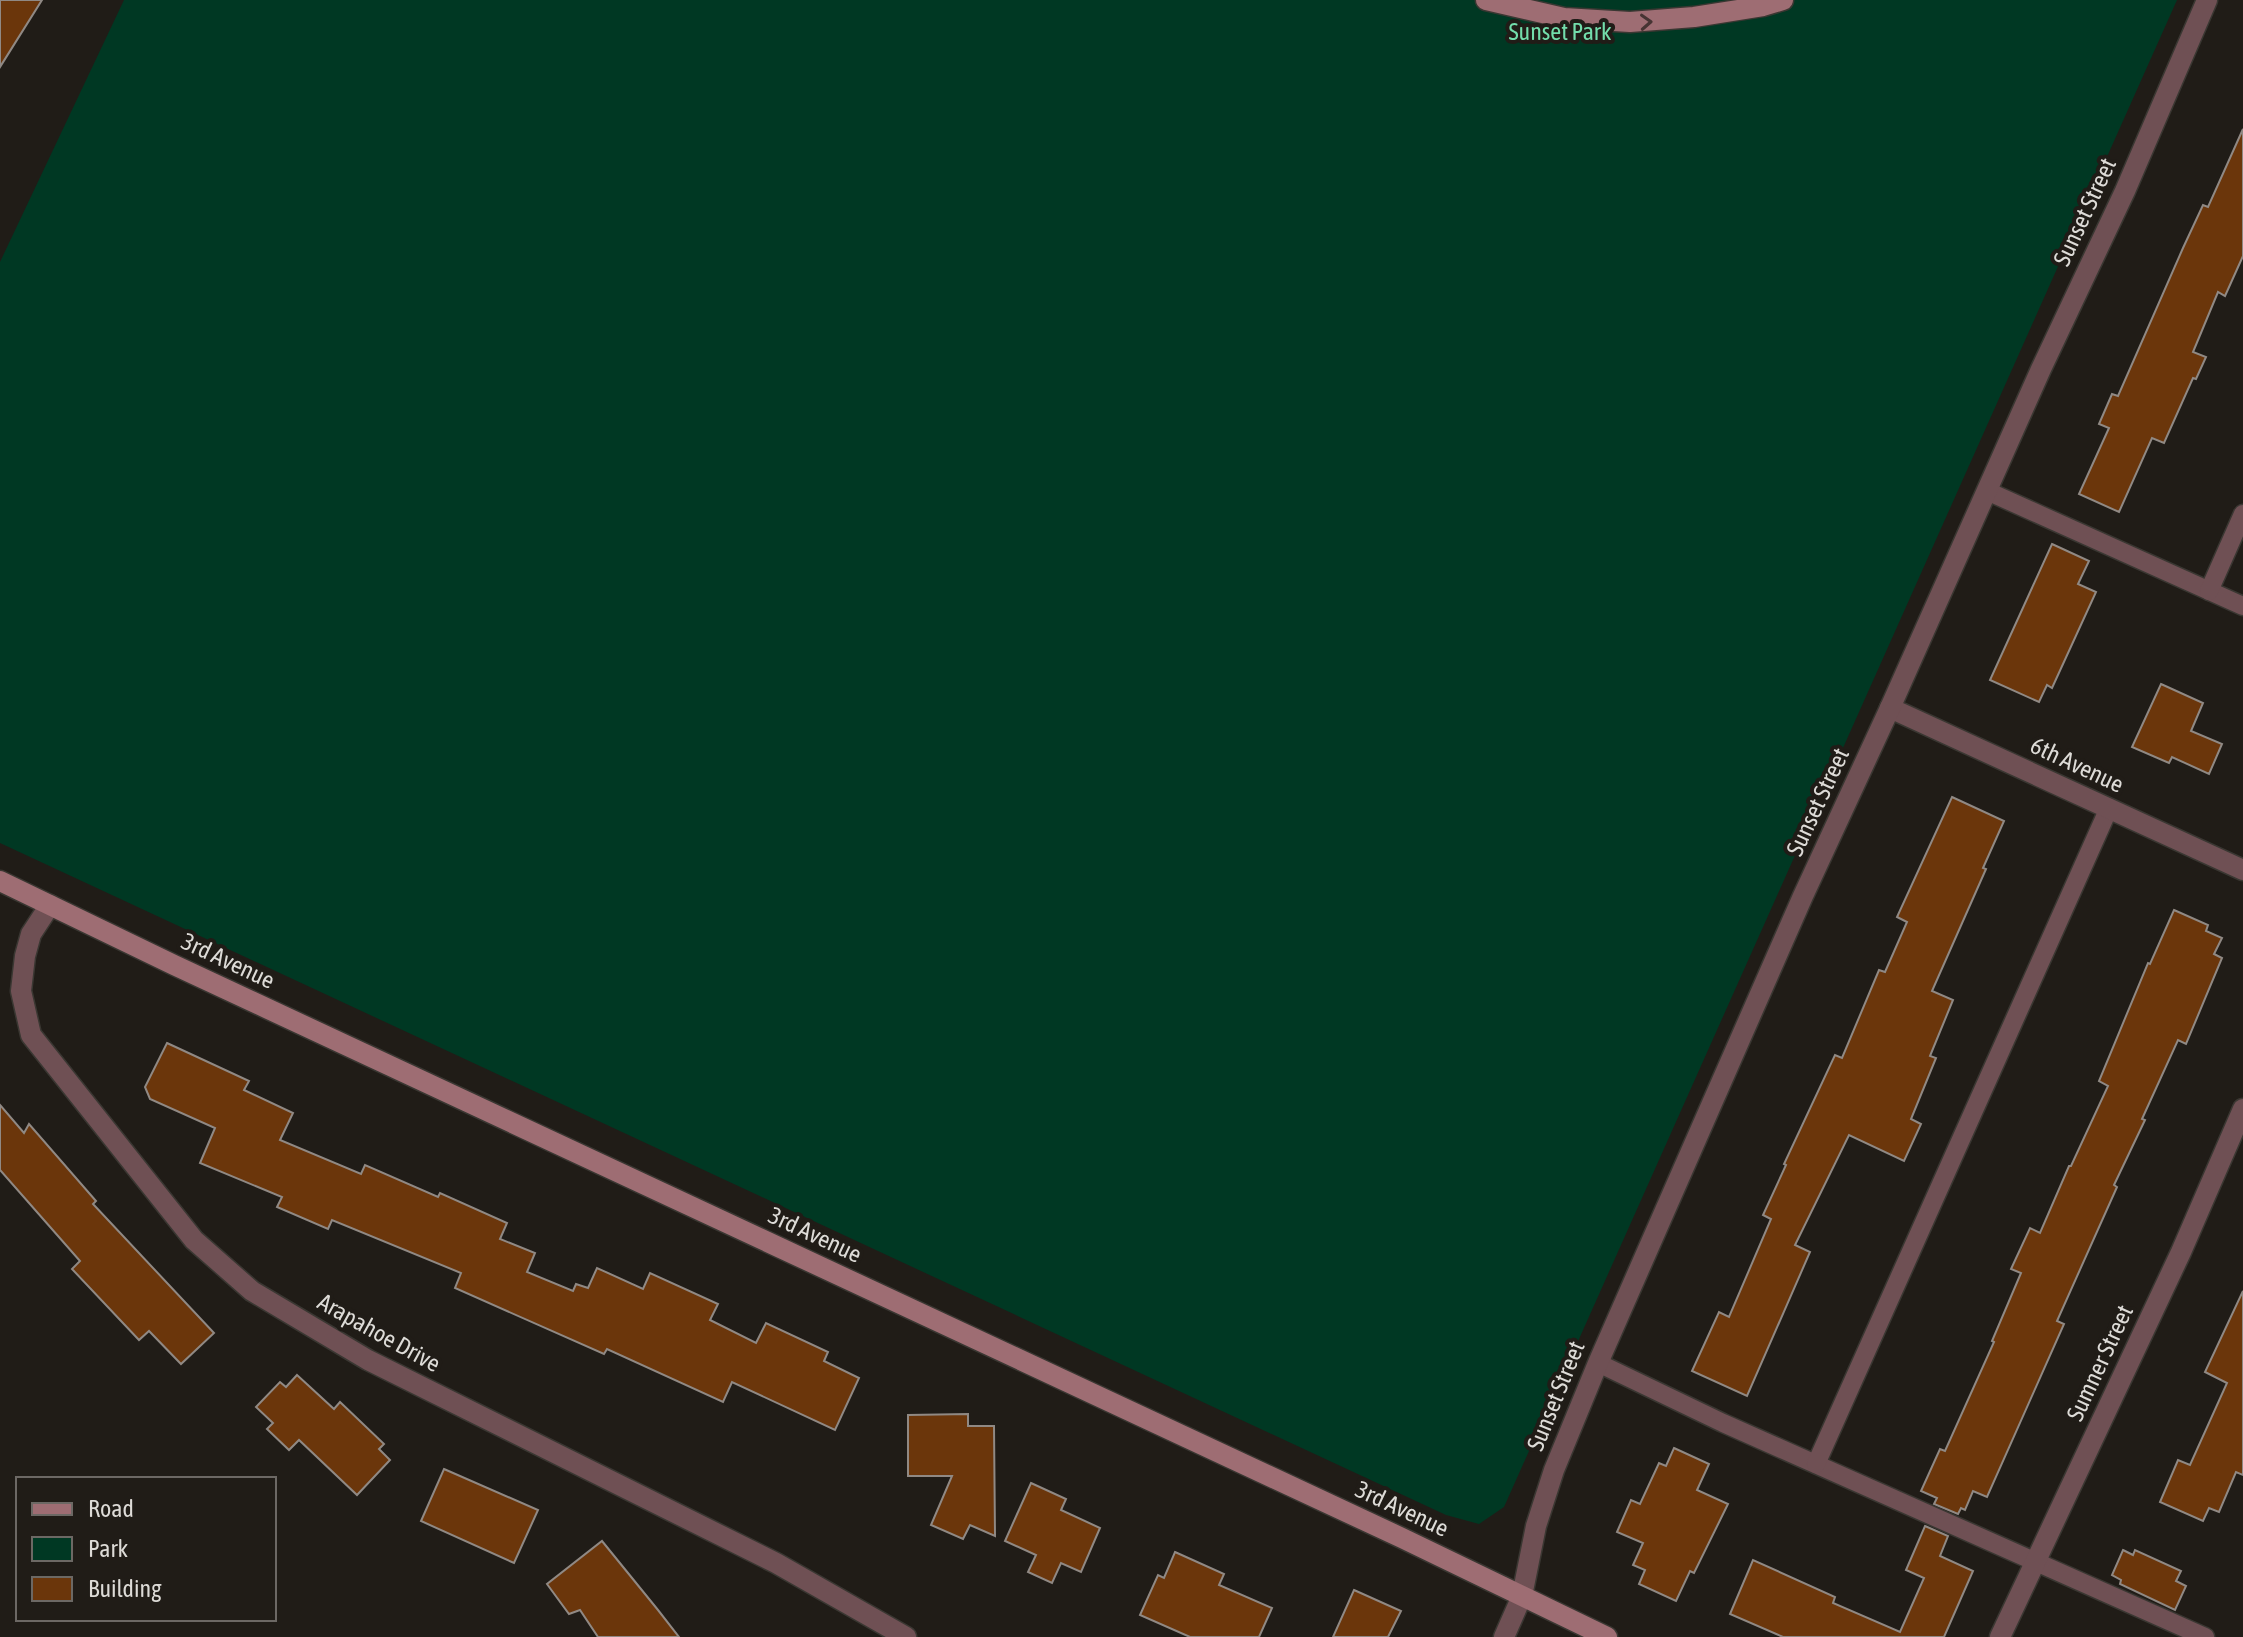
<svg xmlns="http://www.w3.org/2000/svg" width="2243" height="1637" font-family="'Asap Condensed',sans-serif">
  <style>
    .green { fill: #003823 }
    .building { fill: #6b360b; stroke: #908984; stroke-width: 2 }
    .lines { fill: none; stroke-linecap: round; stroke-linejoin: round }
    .lane-casing { stroke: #3a3732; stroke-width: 21 }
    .street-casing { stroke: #3a3732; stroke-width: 23 }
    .secondary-casing { stroke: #3a3732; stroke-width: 23 }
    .lane { stroke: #6f5054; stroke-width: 18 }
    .street { stroke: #6f5054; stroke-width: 20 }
    .secondary { stroke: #9e6d73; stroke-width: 20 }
    .oneway { stroke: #463433 }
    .labels { text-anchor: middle; stroke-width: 8; stroke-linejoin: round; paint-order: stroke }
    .park-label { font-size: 24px; fill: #73ddab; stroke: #201c17 }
    .street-label { font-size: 24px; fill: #dddbd7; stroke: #201c17 }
  </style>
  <rect width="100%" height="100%" fill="#201c17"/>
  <!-- green -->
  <path class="green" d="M124,0H2177L1504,1507L1479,1524L1446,1515L0,843V262Z"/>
  <!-- building -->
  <g class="building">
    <path d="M0,0H42L0,67Z"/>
    <path d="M2243,129V256L2225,296L2218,292L2193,352L2206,357L2196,379L2193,378L2164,443L2152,438L2119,512L2079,494L2109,428L2099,424L2112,394L2118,396L2183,248L2203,205L2208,207Z"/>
    <path d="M2052,544L2089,561L2078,584L2096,592L2052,688L2047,685L2039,702L1990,680Z"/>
    <path d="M2161,684L2203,703L2191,731L2222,744L2209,774L2172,757L2169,763L2132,747Z"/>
    <path d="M1952,797L2004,821L1983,868L1986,869L1932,991L1953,1000L1930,1056L1936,1058L1911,1119L1921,1124L1904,1161L1849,1135L1795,1245L1810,1252L1747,1396L1692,1371L1719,1312L1729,1317L1771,1219L1763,1215L1786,1165L1784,1164L1835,1055L1842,1058L1879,970L1885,972L1907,922L1897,917Z"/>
    <path d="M2174,910L2208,925L2206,931L2222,938L2214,954L2222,958L2186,1044L2178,1040L2142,1119L2145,1120L2114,1185L2117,1187L2057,1321L2064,1324L1987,1497L1973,1491L1965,1510L1961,1508L1958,1514L1934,1504L1937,1498L1921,1491L1940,1449L1945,1451L1994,1342L1992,1341L2021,1273L2011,1269L2030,1228L2040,1233L2069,1166H2071L2108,1086L2099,1081L2148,963L2150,964Z"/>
    <path d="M167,1043L249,1081L244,1090L293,1113L280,1140L361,1174L365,1165L438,1197L440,1193L507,1223L500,1239L535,1253L527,1272L573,1291L576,1284L588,1288L597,1268L643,1289L650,1273L718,1304L710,1320L756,1343L766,1323L828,1352L824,1361L859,1378L835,1430L732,1382L723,1402L607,1349L604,1354L455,1288L461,1273L332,1220L328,1229L277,1207L282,1197L200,1163L215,1128L150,1099L145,1087Z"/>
    <path d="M0,1105L24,1133L29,1124L96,1201L93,1204L214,1333L181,1364L149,1331L139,1340L72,1269L80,1261L0,1170Z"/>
    <path d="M2243,1291V1475L2236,1472L2219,1512L2209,1508L2203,1521L2160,1502L2178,1460L2190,1465L2227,1383L2205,1372Z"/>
    <path d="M297,1375L334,1409L340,1402L384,1444L379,1449L390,1460L357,1495L299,1440L289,1450L267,1429L273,1423L256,1407L280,1382L286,1387Z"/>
    <path d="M968,1414V1426H994L995,1536L970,1525L963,1539L931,1525L952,1476H908V1415Z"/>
    <path d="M1674,1448L1709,1464L1697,1490L1728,1504L1694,1573L1690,1571L1676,1601L1639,1584L1645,1570L1633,1565L1643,1543L1617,1532L1631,1500L1640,1504L1659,1463L1666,1466Z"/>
    <path d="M444,1469L538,1510L514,1563L421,1521Z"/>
    <path d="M1031,1483L1066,1499L1061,1510L1100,1528L1081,1572L1061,1563L1052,1583L1028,1572L1036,1555L1005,1541Z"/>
    <path d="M1925,1526L1948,1536L1940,1556L1973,1571L1944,1637H1783L1730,1614L1753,1560L1835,1597L1833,1603L1900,1632L1924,1578L1906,1570Z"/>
    <path d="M602,1541L658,1610L679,1637H598L580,1610L569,1614L547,1584Z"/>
    <path d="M2123,1550L2133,1555L2135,1550L2181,1571L2176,1581L2186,1586L2175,1610L2120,1584L2121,1580L2112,1575Z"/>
    <path d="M1175,1552L1224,1574L1219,1585L1272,1608L1259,1637H1190L1140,1615L1158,1575L1164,1578Z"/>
    <path d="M1354,1590L1401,1611L1388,1637H1333Z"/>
  </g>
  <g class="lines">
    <defs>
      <g id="lane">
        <path d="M1987,491L2243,606"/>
        <path d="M2209,591L2243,514"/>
        <path d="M1598,1363L1723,1423L2205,1637"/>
        <path d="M1816,1464L2109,808"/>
      </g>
      <g id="street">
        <path d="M1890,708L2243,870"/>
        <path d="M50,905L31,934L25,956L21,991L31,1035L194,1240L252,1291L368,1360L776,1563L906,1637"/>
        <path d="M1504,1637L1522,1596L1536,1526L1554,1470L1598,1363L1803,896L1890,708L2041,369L2125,191L2207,0"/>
        <path d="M2000,1637L2181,1252L2243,1109"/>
      </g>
      <g id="secondary">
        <path d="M1486,0L1564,18L1630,22L1694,17L1763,6L1783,0"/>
        <path d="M0,881L174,965L1402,1538L1607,1637"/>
      </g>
    </defs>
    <!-- lane casing -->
    <use href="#lane" class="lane-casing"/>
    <!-- street casing -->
    <use href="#street" class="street-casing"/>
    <!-- secondary casing -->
    <use href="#secondary" class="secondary-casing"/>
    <!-- lane -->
    <use href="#lane" class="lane"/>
    <!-- street -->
    <use href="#street" class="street"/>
    <!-- secondary -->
    <use href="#secondary" class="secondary"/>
  </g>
  <!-- one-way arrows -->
  <defs><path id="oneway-chevron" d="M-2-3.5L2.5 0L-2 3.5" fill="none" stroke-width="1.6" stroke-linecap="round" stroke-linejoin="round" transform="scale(2)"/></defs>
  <use class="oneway" href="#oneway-chevron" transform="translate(1646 22) rotate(-3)"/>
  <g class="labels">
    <!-- park labels -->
    <g class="park-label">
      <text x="1560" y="40">Sunset Park</text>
    </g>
    <!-- street labels -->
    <g class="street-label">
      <text transform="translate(2085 212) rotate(-65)" y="8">Sunset Street</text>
      <text transform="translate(2077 765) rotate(25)" y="8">6th Avenue</text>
      <text transform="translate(1818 802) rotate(-65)" y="8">Sunset Street</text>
      <text transform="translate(228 961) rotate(25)" y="8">3rd Avenue</text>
      <text transform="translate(815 1235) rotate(25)" y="8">3rd Avenue</text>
      <text transform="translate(379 1333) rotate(29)" y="8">Arapahoe Drive</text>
      <text transform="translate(2100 1363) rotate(-65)" y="8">Sumner Street</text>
      <text transform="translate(1556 1396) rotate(-68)" y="8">Sunset Street</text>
      <text transform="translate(1402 1509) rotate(25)" y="8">3rd Avenue</text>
    </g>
  </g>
  <!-- legend -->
  <rect x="16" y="1477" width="260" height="144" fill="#201c17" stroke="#6c6864" stroke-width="2"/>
  <rect x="32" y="1503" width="40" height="12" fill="#9e6d73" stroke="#6c6864" stroke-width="2"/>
  <text x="88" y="1517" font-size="24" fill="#dddbd7">Road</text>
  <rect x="32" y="1537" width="40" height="24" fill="#003823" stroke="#6c6864" stroke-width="2"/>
  <text x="88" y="1557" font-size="24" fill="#dddbd7">Park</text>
  <rect x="32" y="1577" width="40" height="24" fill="#6b360b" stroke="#6c6864" stroke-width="2"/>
  <text x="88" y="1597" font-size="24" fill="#dddbd7">Building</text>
</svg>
